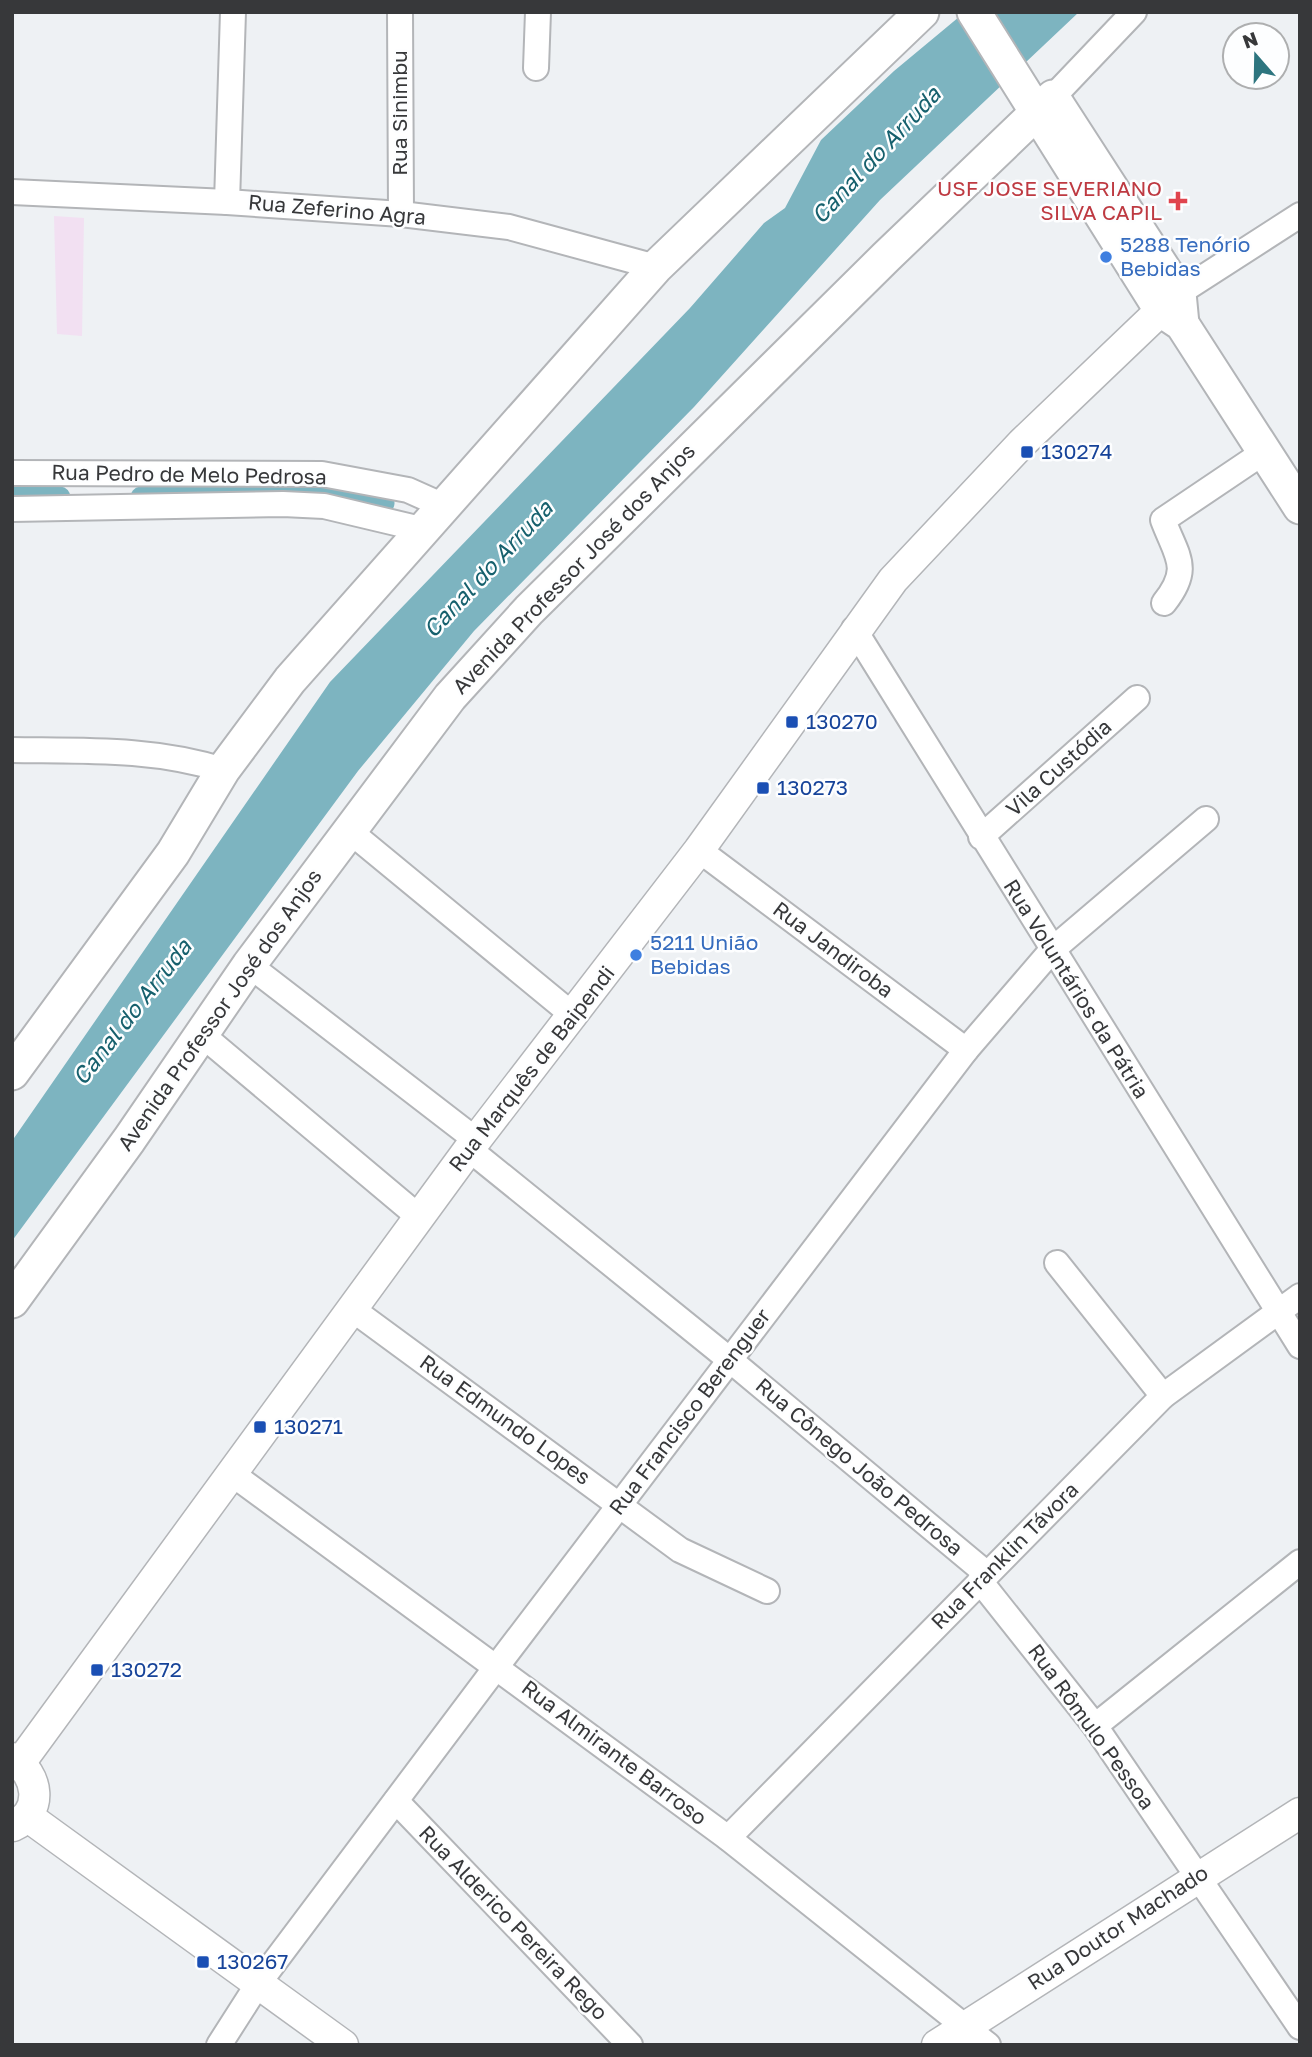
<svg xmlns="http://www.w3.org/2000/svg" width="1312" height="2057" font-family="'Golos Text',sans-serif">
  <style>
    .commercial { fill: #f2e0f2 }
    .water { fill: #7db4c0 }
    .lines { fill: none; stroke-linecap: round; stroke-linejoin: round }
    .canal { stroke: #7db4c0; stroke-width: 21 }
    .minor-casing { stroke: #b3b5b8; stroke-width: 28 }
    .tertiary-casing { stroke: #b3b5b8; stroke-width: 33 }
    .secondary-casing { stroke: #b3b5b8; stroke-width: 37 }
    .minor { stroke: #fff; stroke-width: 24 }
    .tertiary { stroke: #fff; stroke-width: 30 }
    .secondary { stroke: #fff; stroke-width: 33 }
    .health-dot { fill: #e0444e; stroke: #fdfeff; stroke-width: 2.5 }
    .shop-dot { fill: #3f7fe0; stroke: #fdfeff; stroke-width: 2.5 }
    .transit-dot { fill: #1a4fb4; stroke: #fdfeff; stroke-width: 2.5 }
    .labels { text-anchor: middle; stroke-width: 5; stroke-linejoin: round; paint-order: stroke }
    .street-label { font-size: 21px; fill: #37383a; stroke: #fdfeff }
    .health-label { font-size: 21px; fill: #be3a42; stroke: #fdfeff; text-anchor: end }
    .shop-label { font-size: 21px; fill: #366cbe; stroke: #fdfeff; text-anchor: start }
    .transit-label { font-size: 21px; fill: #164399; stroke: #fdfeff; text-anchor: start }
    .water-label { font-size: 23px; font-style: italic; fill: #16606d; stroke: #fdfeff }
  </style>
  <rect width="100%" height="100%" fill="#eef1f4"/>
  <!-- commercial -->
  <path class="commercial" d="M54,216L84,218L82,336L57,334Z"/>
  <!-- water -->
  <path class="water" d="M965,12H1079L880,200L694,407L474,631L358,771L12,1241V1141L330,682L690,308L764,223L785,208L821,140L894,71Z"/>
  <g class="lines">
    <!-- canal -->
    <g class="canal">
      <path d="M12,495L60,497"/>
      <path d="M141,497L207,490L240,493L336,488L384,503"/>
    </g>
    <defs>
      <g id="minor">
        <path d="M400,12L401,214"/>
        <path d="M536,68L538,12"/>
        <path d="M1053,97L1134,12"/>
        <path d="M12,192L227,202L401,214L509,227L656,267"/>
        <path d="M227,202L233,12"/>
        <path d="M1179,293L1300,215"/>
        <path d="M12,473L322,474L408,490L446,507"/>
        <path d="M12,509L283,504L324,506L425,530"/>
        <path d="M1164,603C1192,568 1177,557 1163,520L1264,452"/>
        <path d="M854,629L1300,1346"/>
        <path d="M12,750C84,751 154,748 223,770"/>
        <path d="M347,829L574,1016"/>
        <path d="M981,837L1137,698"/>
        <path d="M699,850L966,1050"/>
        <path d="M249,965L476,1140"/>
        <path d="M201,1034L419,1217"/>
        <path d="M469,1149L730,1360L987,1574"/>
        <path d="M1057,1263L1163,1396"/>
        <path d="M352,1309L680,1550L767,1591"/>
        <path d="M231,1473L728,1838L988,2045"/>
        <path d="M980,1581L1095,1726L1300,2027"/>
        <path d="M1095,1726L1300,1562"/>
        <path d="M396,1801L630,2045"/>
        <path d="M728,1838L1163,1396L1300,1296"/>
        <path d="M219,2045L258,1984L497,1666L966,1050L1052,950L1206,819"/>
      </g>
      <g id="tertiary">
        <path d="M12,1758C39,1774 44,1812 13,1826"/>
        <path d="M20,1763L469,1149L699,850L893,580L1022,443L1179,293"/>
        <path d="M27,1816L343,2045"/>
        <path d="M937,2045L1300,1813"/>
      </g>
      <g id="secondary">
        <path d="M974,12L1161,310L1182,324L1300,507"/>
        <path d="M1053,98L1179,293L1182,324"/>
        <path d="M12,1073L173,853L223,770L290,680L656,267L922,12"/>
        <path d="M12,1301L129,1140L249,965L450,697L529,610L886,257L1053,97"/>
      </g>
    </defs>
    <!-- minor casing -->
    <use href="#minor" class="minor-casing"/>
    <!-- tertiary casing -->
    <use href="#tertiary" class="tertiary-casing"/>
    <!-- secondary casing -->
    <use href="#secondary" class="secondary-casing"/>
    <!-- minor -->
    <use href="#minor" class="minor"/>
    <!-- tertiary -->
    <use href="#tertiary" class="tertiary"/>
    <!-- secondary -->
    <use href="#secondary" class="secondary"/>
  </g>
  <!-- markers -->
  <path class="health-dot" d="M1174.5 190.5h7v7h7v7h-7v7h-7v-7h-7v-7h7z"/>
  <g class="shop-dot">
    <circle cx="1106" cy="257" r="7"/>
    <circle cx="636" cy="955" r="7"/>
  </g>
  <g class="transit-dot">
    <rect x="1020" y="445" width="14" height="14" rx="3.5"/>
    <rect x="785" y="715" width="14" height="14" rx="3.5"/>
    <rect x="756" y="781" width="14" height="14" rx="3.5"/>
    <rect x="253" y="1420" width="14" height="14" rx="3.5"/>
    <rect x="90" y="1663" width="14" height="14" rx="3.5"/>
    <rect x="196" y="1955" width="14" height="14" rx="3.5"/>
  </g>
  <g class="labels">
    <!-- street labels -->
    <g class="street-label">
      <text transform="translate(400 113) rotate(-90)" y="7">Rua Sinimbu</text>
      <text transform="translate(337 210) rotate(5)" y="7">Rua Zeferino Agra</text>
      <text transform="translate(189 475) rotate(1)" y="7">Rua Pedro de Melo Pedrosa</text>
      <text transform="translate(574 569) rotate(-46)" y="7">Avenida Professor José dos Anjos</text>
      <text transform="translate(1059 768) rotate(-42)" y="7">Vila Custódia</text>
      <text transform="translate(833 950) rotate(37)" y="7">Rua Jandiroba</text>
      <text transform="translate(1076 989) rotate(58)" y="7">Rua Voluntários da Pátria</text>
      <text transform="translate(220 1010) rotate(-55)" y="7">Avenida Professor José dos Anjos</text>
      <text transform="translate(532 1069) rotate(-52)" y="7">Rua Marquês de Baipendi</text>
      <text transform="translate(690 1412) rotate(-53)" y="7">Rua Francisco Berenguer</text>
      <text transform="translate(505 1420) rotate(36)" y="7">Rua Edmundo Lopes</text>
      <text transform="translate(859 1467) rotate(40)" y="7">Rua Cônego João Pedrosa</text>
      <text transform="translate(1005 1556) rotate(-45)" y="7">Rua Franklin Távora</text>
      <text transform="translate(1091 1727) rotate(54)" y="7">Rua Rômulo Pessoa</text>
      <text transform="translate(614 1753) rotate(37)" y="7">Rua Almirante Barroso</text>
      <text transform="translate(513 1923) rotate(46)" y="7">Rua Alderico Pereira Rego</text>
      <text transform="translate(1118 1928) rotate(-33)" y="7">Rua Doutor Machado</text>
    </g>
    <!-- health labels -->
    <g class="health-label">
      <text x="1162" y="196">USF JOSE SEVERIANO<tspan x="1162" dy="24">SILVA CAPIL</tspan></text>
    </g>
    <!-- shop labels -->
    <g class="shop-label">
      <text x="1120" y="252">5288 Tenório<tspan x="1120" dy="24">Bebidas</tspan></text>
      <text x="650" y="950">5211 União<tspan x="650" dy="24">Bebidas</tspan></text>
    </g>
    <!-- transit labels -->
    <g class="transit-label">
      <text x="1041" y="459">130274</text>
      <text x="806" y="729">130270</text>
      <text x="777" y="795">130273</text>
      <text x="274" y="1434">130271</text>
      <text x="111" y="1677">130272</text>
      <text x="217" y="1969">130267</text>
    </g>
    <!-- water labels -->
    <g class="water-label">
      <text transform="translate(876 155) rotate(-47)" y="8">Canal do Arruda</text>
      <text transform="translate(488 569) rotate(-47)" y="8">Canal do Arruda</text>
      <text transform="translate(132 1012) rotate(-52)" y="8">Canal do Arruda</text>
    </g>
  </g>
  <!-- border -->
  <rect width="1312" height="2057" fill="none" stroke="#37383a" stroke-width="28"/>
  <!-- north arrow -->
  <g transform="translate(1256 56) rotate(340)"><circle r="33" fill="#fdfeff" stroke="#aeafb0" stroke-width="2"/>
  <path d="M0-5L12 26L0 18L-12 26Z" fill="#2d757f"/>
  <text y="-10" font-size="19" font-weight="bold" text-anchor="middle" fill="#37383a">N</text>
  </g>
</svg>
